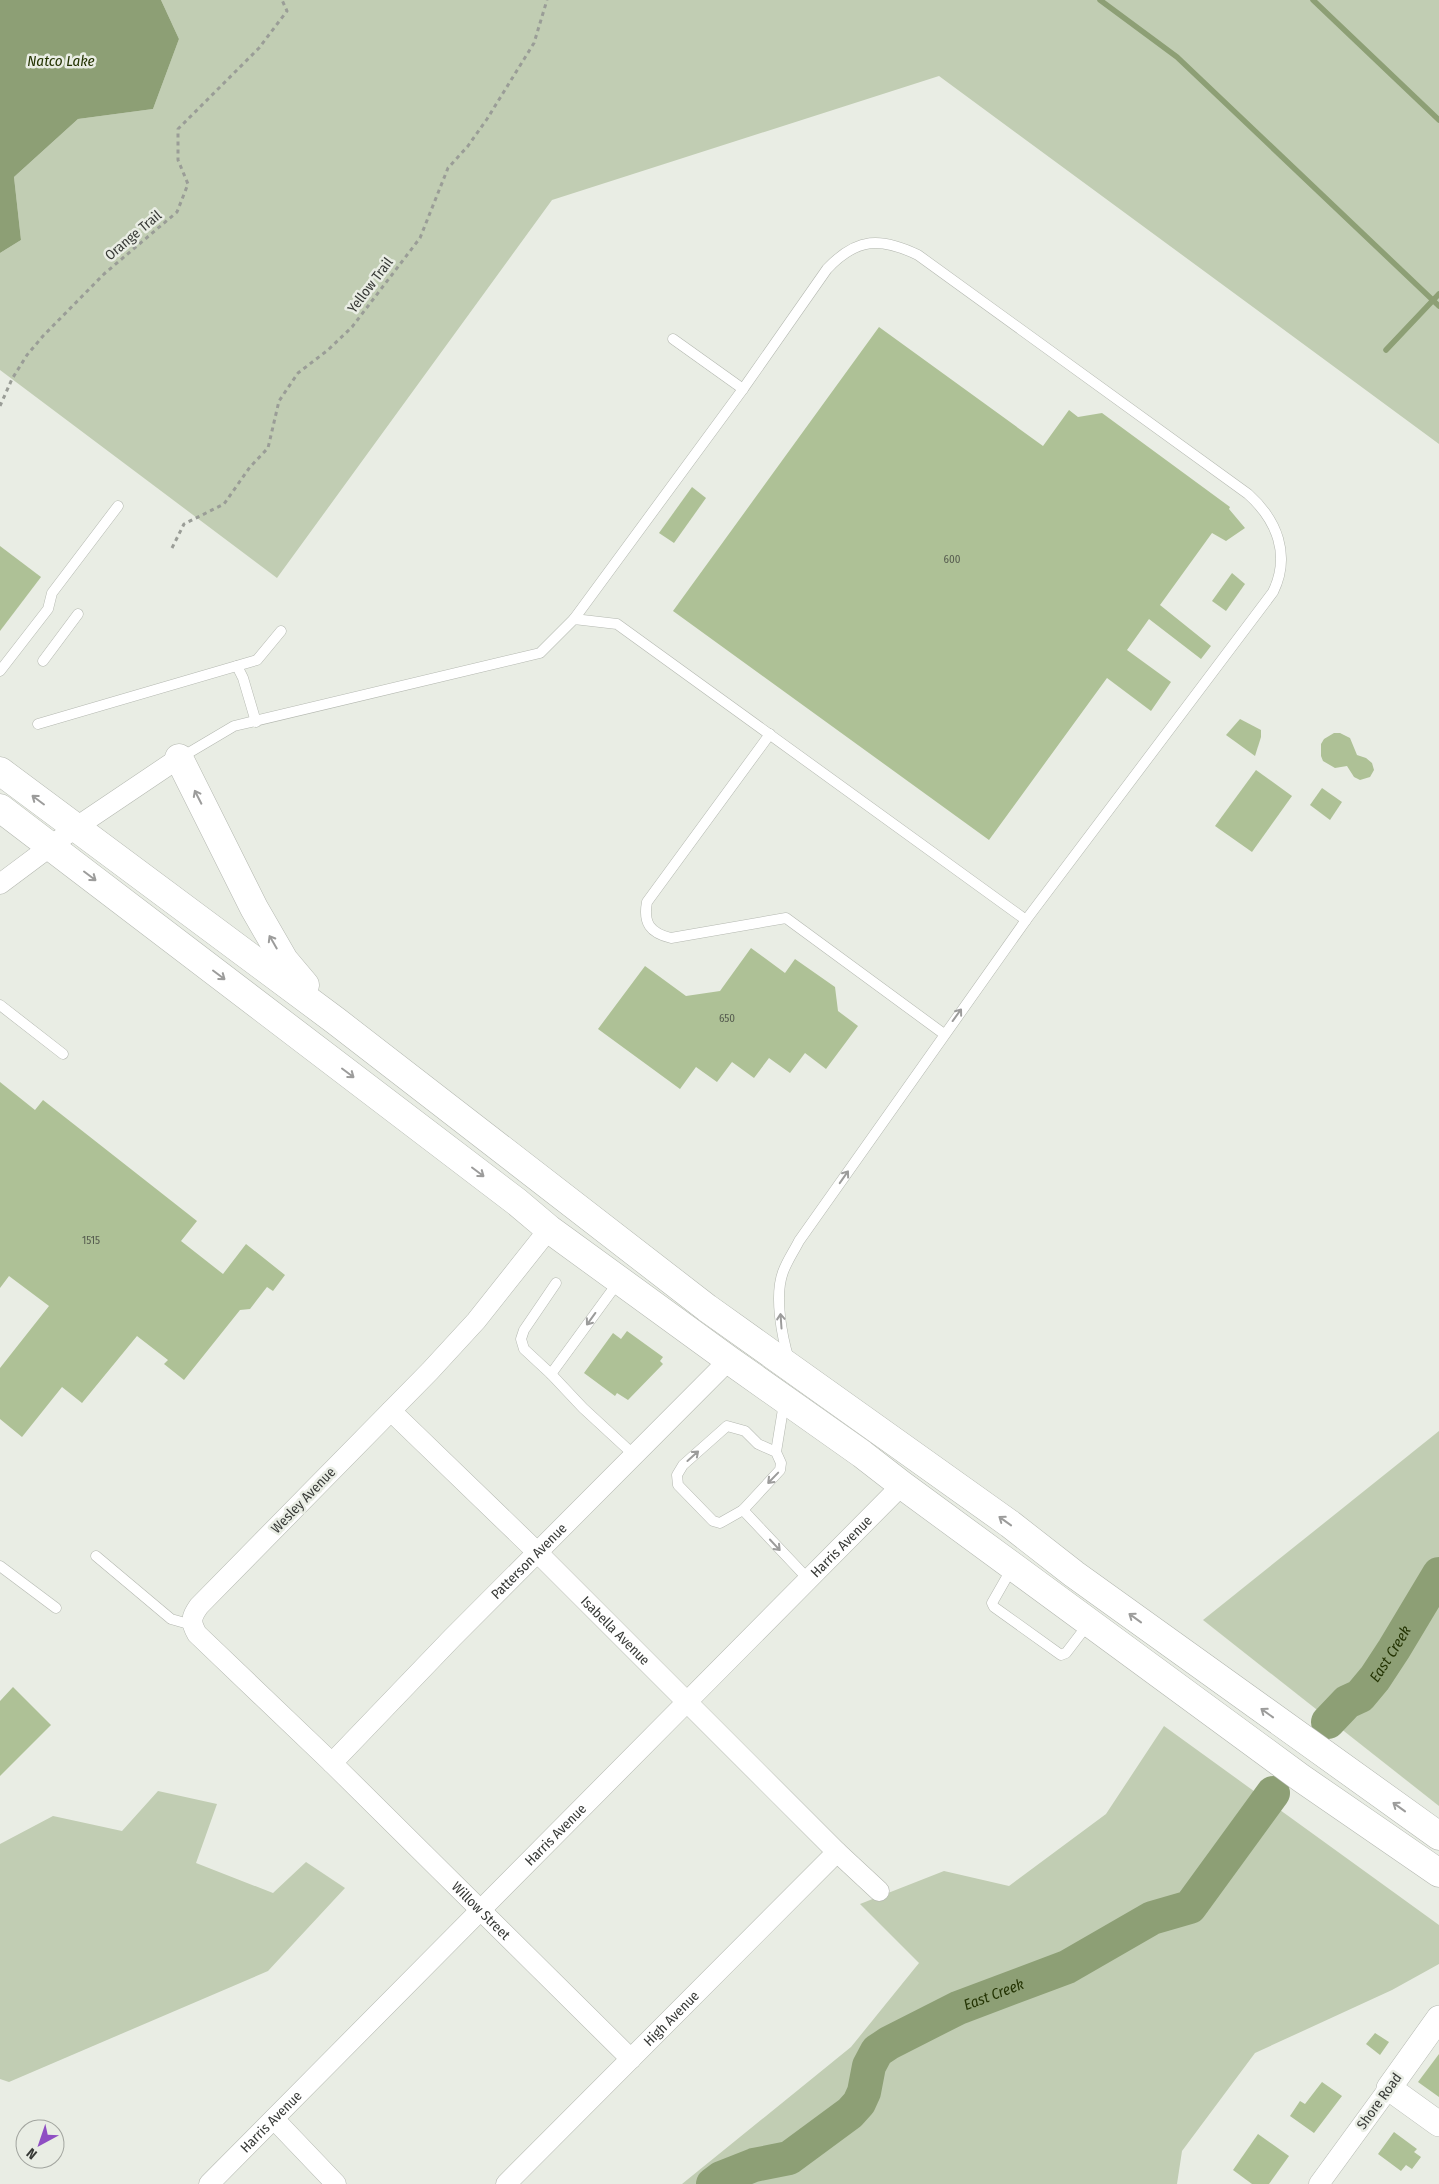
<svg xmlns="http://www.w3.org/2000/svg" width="1439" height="2184" font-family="'Fira Sans Condensed',sans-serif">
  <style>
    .green { fill: #c1cdb3 }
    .water { fill: #8d9f75 }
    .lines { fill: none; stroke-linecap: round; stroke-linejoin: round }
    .stream { stroke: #8d9f75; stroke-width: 5.5 }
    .river { stroke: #8d9f75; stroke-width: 34 }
    .building { fill: #aec196 }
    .service-casing { stroke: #b4b8b0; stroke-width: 11 }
    .minor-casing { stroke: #b4b8b0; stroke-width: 21 }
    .tertiary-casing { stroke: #b4b8b0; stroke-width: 26 }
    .trunk-casing { stroke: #b4b8b0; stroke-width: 29 }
    .path { stroke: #9a9d97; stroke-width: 3; stroke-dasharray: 4 4; stroke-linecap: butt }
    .service { stroke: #fff; stroke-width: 10 }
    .minor { stroke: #fff; stroke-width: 20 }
    .tertiary { stroke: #fff; stroke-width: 25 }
    .trunk { stroke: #fff; stroke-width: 28 }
    .oneway { stroke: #9c9c9b }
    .labels { text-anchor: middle; stroke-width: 5; stroke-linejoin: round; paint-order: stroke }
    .number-label { font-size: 11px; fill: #565c4f }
    .street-label { font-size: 14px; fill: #383a37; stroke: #e9ede4 }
    .water-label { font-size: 15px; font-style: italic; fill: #243403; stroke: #e9ede4 }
  </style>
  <rect width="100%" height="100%" fill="#e9ede4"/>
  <!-- green -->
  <g class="green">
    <path d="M161,0H1439V444L939,76L552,200L277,578L0,370V253L21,240L14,177L78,119L153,109L179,39Z"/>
    <path d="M1439,1431V1806L1203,1620Z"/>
    <path d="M1164,1726L1439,1925V1964L1392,1990L1255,2053L1182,2151L1177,2184H682L851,2047L919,1963L860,1904L944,1871L1009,1886L1106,1814Z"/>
    <path d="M158,1791L217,1804L196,1863L273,1893L306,1862L345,1888L268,1971L9,2082L0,2079V1844L53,1816L122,1831Z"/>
  </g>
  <!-- water -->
  <path class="water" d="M0,0H161L179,39L153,109L78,119L14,177L21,240L0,253Z"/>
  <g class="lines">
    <!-- stream -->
    <g class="stream">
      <path d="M1100,0L1177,57L1439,306"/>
      <path d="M1313,0L1439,120"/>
      <path d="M1386,350L1439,294"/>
    </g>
    <!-- river -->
    <g class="river">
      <path id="s1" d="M1328,1722L1347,1702L1360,1696L1375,1678L1394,1649L1439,1574"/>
      <path id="s2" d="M713,2184L721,2178L754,2165L789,2158L850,2113L859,2103L864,2092L869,2066L877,2051L889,2043L958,2008L1067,1967L1152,1918L1190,1907L1273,1793"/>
    </g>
  </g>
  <!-- building -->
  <g class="building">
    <path d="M879,327L1043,446L1069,410L1078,417L1102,413L1230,507L1229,509L1245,528L1226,541L1212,533L1160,605L1211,646L1201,659L1149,619L1127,650L1171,682L1151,711L1107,678L989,840L673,611Z"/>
    <path d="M692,487L706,498L674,543L659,533Z"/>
    <path d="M0,546L41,577L0,631Z"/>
    <path d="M1232,573L1245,584L1226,611L1212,601Z"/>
    <path d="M1240,719L1261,730V737L1255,756L1226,735Z"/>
    <path d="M1334,733H1340L1350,738L1357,755L1366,758L1372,763L1374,770L1370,777L1360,780L1354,777L1347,766L1335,768L1323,761L1321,756V744L1324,739Z"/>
    <path d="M1256,770L1292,796L1252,852L1215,826Z"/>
    <path d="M1322,788L1342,802L1330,820L1310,805Z"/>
    <path d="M751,948L785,973L795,959L835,987L838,1011L858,1026L826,1069L805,1053L790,1073L769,1058L754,1078L732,1062L717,1082L696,1067L680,1089L598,1029L645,966L686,996L720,991Z"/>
    <path d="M0,1082L35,1110L43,1100L197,1221L181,1241L223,1274L246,1244L285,1275L273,1291L267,1287L250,1309L240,1310L184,1380L164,1364L168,1360L137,1336L82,1403L62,1387L22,1437L0,1419V1368L49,1306L9,1276L0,1288Z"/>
    <path d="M627,1331L663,1357L660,1361L663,1364L628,1400L617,1393L615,1396L584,1373L613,1333L621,1339Z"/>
    <path d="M13,1687L51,1725L0,1776V1701Z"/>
    <path d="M1375,2033L1389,2042L1380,2055L1366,2044Z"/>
    <path d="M1439,2054V2097L1418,2082Z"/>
    <path d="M1322,2082L1342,2096L1314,2133L1290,2116L1300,2101L1305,2104Z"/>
    <path d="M1394,2132L1417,2149L1414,2152L1421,2157L1412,2169L1406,2165L1401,2171L1378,2154Z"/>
    <path d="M1258,2134L1289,2156L1269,2184H1252L1233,2170Z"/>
  </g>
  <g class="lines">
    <defs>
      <g id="service">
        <path d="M673,339L743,389"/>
        <path d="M574,619L743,389L827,269C857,237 881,237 918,255L1248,494C1277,520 1291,555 1273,592L1026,920L799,1241C794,1251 787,1261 783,1272C774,1296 782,1337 789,1360"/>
        <path d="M43,661L78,614"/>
        <path d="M237,666L243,678L256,722"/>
        <path d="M0,671L48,609L52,593L118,506"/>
        <path d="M38,724L257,660L281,631"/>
        <path d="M770,734L647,902C643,923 650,933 671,938L786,918L944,1034"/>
        <path d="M180,758L234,726L540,653L574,619L617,624L1026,920"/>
        <path d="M0,1005L63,1054"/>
        <path d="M556,1283L524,1330L521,1339L524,1349L551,1374L583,1408L634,1455"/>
        <path d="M551,1374L619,1281"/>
        <path d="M776,1452L758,1444L745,1431L727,1426L683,1465L677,1475L678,1485L713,1521L720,1523L743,1510L780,1470L781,1463L776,1452L784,1403"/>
        <path d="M743,1510L809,1580"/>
        <path d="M96,1556L171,1619L192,1625"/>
        <path d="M0,1566L56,1608"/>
        <path d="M1012,1568L992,1603L994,1607L1061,1655L1066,1653L1089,1623"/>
      </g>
      <g id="minor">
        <path d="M0,884L75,828L179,758"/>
        <path id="s3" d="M549,1229L476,1321L430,1371L199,1606C191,1617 190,1622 197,1634L332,1763L631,2059"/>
        <path id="s4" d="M391,1411L537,1552L837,1852L879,1891"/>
        <path id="s5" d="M332,1763L452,1638L729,1360"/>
        <path d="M274,2119L336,2184"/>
        <path id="s6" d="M209,2184L902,1485"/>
        <path id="s7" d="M506,2184L837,1852"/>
        <path d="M1319,2184L1389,2088"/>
      </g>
      <path id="tertiary" d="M1439,2018L1389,2088L1439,2124"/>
      <g id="trunk">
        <path d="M179,758L254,908L284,960L305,985"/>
        <path d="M0,771L336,1021L707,1308L1010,1524L1074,1574L1439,1836"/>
        <path d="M0,808L517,1202L549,1229L729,1360L862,1454L902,1485L1301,1778L1439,1873"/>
      </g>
    </defs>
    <!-- service casing -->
    <use href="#service" class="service-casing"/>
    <!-- minor casing -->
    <use href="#minor" class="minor-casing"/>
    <!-- tertiary casing -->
    <use href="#tertiary" class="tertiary-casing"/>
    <!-- trunk casing -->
    <use href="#trunk" class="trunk-casing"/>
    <!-- path -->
    <g class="path">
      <path d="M0,406L12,379L27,355L43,336L104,274L177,212L188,184L178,160V129L259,48L287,11L282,0"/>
      <path d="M172,548L184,524L224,504L250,467L268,448L279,401L298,373L328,350L352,327L420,238L448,168L468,146L487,119L534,43L547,0"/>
    </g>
    <!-- service -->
    <use href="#service" class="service"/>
    <!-- minor -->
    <use href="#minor" class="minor"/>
    <!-- tertiary -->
    <use href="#tertiary" class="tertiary"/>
    <!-- trunk -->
    <use href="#trunk" class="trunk"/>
  </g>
  <!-- one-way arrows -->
  <defs><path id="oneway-shaft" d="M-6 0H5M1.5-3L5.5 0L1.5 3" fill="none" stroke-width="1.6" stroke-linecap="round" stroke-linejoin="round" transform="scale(1.25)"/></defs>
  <g class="oneway">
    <use href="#oneway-shaft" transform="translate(198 797) rotate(-117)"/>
    <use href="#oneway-shaft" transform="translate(38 800) rotate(-143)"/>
    <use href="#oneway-shaft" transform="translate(90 876) rotate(37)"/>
    <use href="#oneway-shaft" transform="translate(273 942) rotate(-120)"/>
    <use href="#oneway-shaft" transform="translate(219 975) rotate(37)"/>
    <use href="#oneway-shaft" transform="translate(957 1015) rotate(-54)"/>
    <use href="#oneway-shaft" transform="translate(348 1073) rotate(37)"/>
    <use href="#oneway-shaft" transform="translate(478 1172) rotate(37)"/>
    <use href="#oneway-shaft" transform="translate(844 1177) rotate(-55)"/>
    <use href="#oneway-shaft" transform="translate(591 1319) rotate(126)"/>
    <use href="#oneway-shaft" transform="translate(781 1321) rotate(-94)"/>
    <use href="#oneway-shaft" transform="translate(693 1456) rotate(-42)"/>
    <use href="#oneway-shaft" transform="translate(773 1478) rotate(134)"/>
    <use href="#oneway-shaft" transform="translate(1005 1521) rotate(-144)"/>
    <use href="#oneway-shaft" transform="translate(775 1545) rotate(47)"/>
    <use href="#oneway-shaft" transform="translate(1135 1618) rotate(-144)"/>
    <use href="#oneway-shaft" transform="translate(1267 1713) rotate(-144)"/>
    <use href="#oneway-shaft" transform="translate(1399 1807) rotate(-144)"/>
  </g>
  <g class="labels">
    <!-- number labels -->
    <g class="number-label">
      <text x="952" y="563">600</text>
      <text x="727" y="1022">650</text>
      <text x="91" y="1244">1515</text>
    </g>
    <!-- street labels -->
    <g class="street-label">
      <text transform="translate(133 235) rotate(-40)" y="5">Orange Trail</text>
      <text transform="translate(370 285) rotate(-53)" y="5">Yellow Trail</text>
      <text transform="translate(303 1500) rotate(-46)" y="5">Wesley Avenue</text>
      <text dy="5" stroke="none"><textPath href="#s6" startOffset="898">Harris Avenue</textPath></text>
      <text dy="5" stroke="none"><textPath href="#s5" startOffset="282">Patterson Avenue</textPath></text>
      <text dy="5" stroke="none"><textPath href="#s4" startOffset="314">Isabella Avenue</textPath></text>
      <text dy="5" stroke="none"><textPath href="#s6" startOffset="492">Harris Avenue</textPath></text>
      <text dy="5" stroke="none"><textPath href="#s3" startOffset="942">Willow Street</textPath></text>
      <text dy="5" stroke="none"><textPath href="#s7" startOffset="234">High Avenue</textPath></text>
      <text transform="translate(1379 2101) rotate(-54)" y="5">Shore Road</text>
      <text dy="5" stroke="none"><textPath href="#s6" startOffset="88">Harris Avenue</textPath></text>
    </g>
    <!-- water labels -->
    <g class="water-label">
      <text x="61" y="66">Natco Lake</text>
      <text dy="5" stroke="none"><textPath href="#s1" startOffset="94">East Creek</textPath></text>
      <text dy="5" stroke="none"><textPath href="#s2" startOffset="356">East Creek</textPath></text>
    </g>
  </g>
  <!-- north arrow -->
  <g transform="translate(40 2144) rotate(220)"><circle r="24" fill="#e9ede4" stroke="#a2a59f"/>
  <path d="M0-4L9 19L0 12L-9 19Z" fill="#8f4ec3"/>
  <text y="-8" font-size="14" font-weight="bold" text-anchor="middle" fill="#383a37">N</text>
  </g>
</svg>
